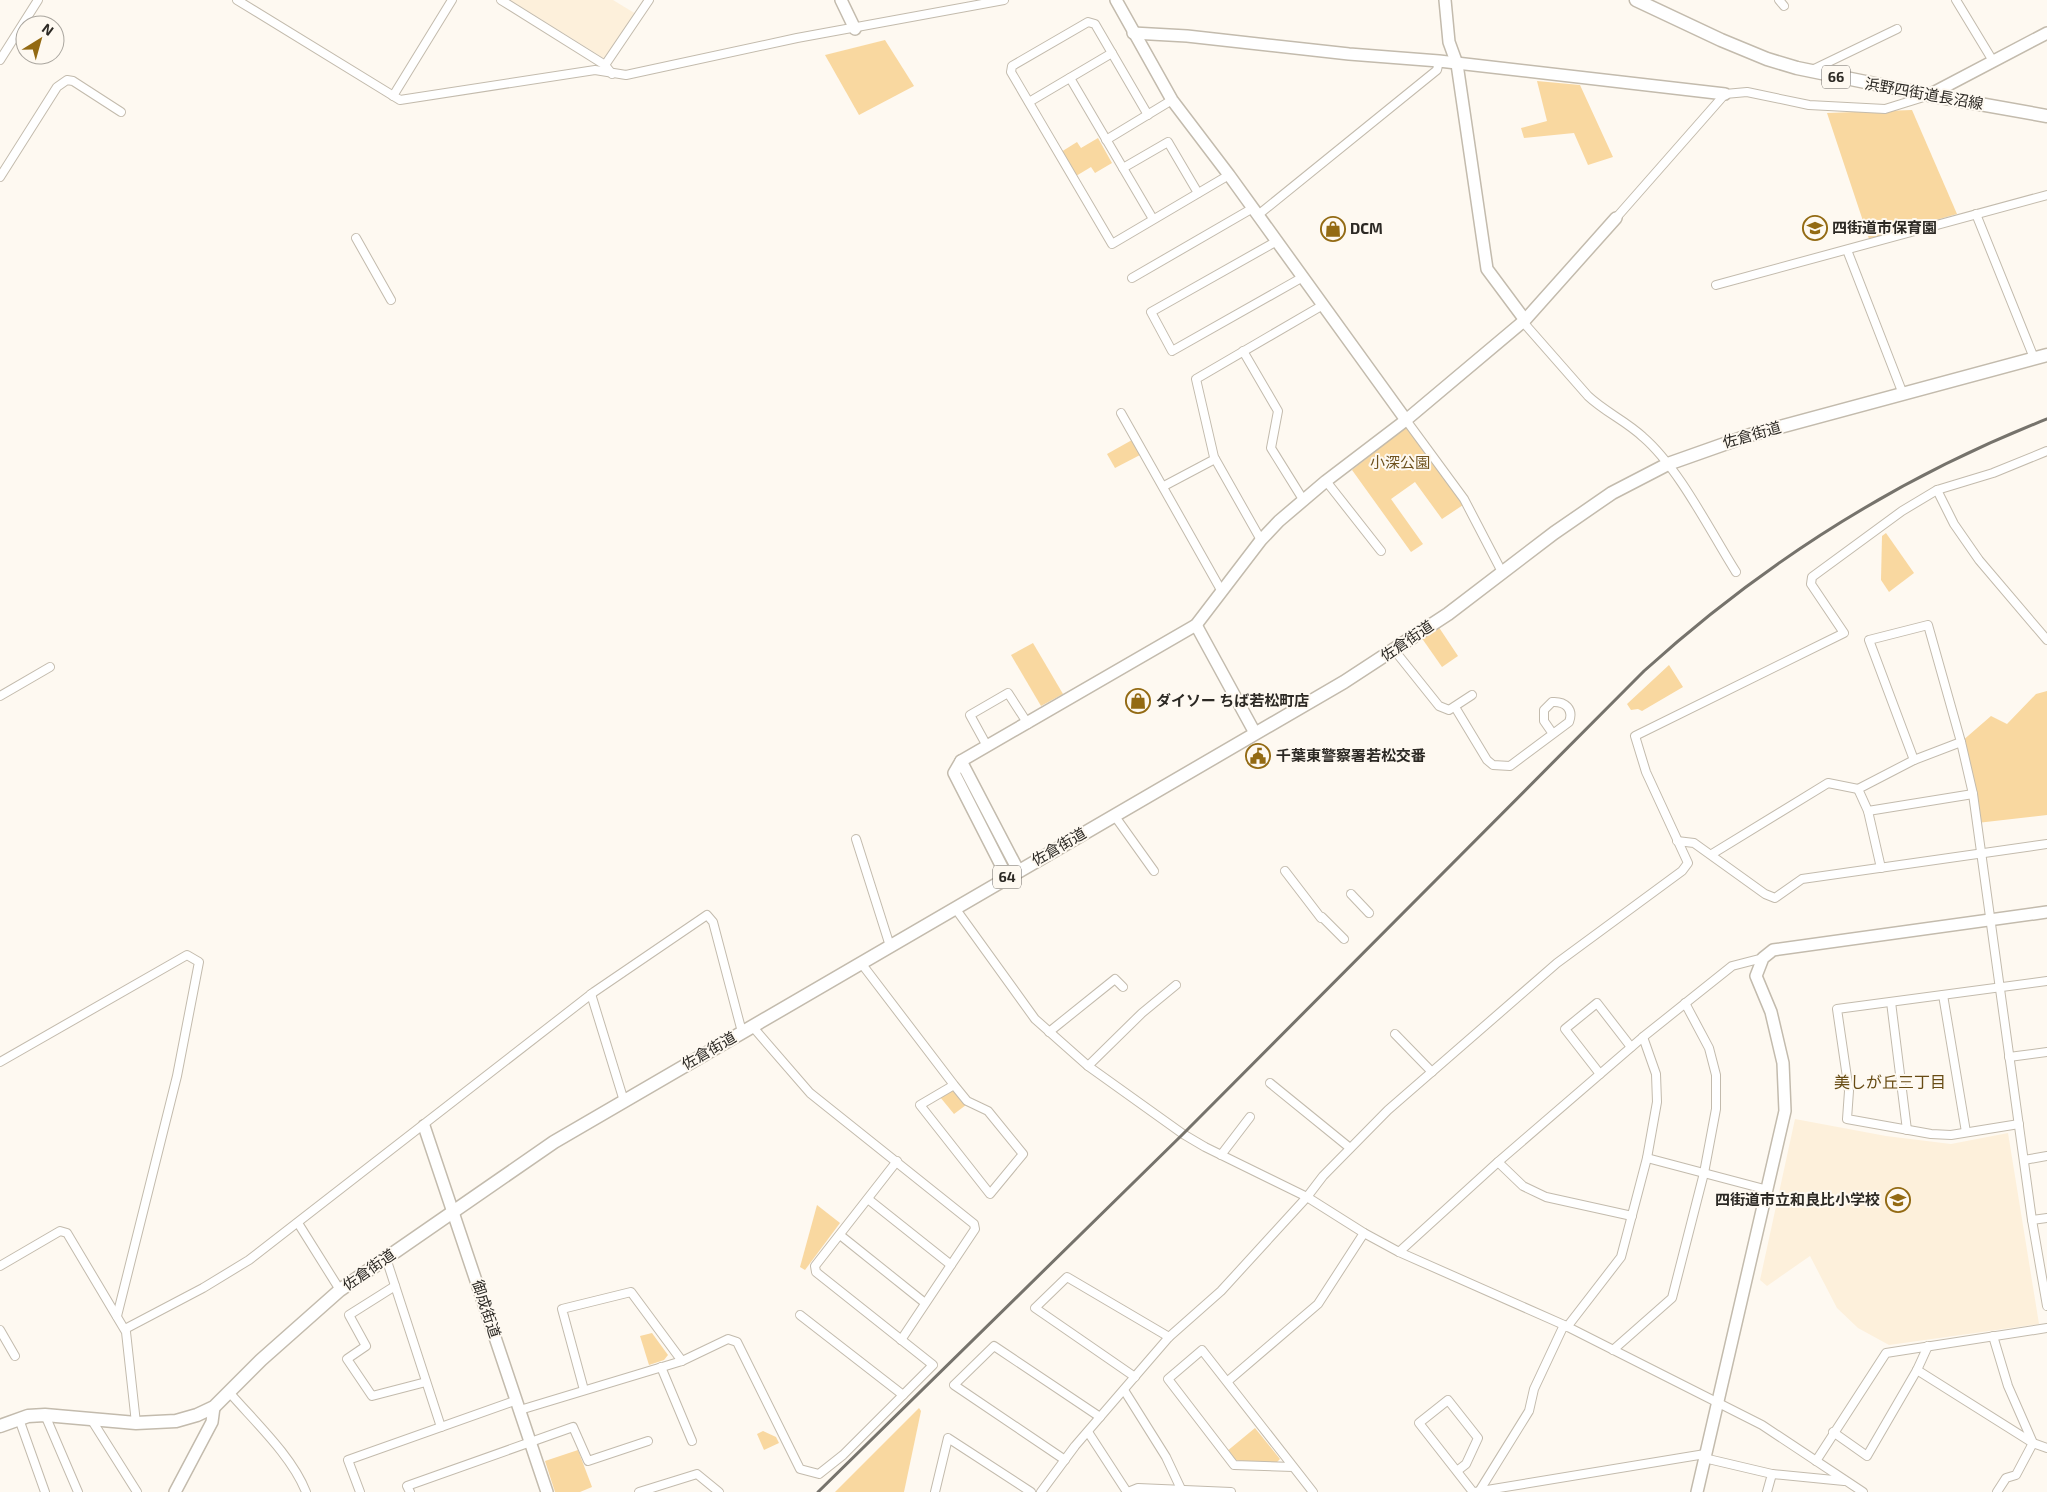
<svg xmlns="http://www.w3.org/2000/svg" width="2047" height="1492" font-family="'Exo 2','Noto Sans JP',sans-serif">
  <style>
    .built { fill: #fdf0db }
    .green { fill: #f9d8a0 }
    .lines { fill: none; stroke-linecap: round; stroke-linejoin: round }
    .street-casing { stroke: #c3bbad; stroke-width: 10 }
    .secondary-casing { stroke: #c3bbad; stroke-width: 14 }
    .primary-casing { stroke: #c3bbad; stroke-width: 15 }
    .street { stroke: #fff; stroke-width: 8 }
    .secondary { stroke: #fff; stroke-width: 11 }
    .primary { stroke: #fff; stroke-width: 12 }
    .rail { stroke: #76736c; stroke-width: 3 }
    .labels { text-anchor: middle; stroke-width: 4; stroke-linejoin: round; paint-order: stroke }
    .shield { fill: #fef9f1; stroke: #6b6762; stroke-width: 1 }
    .shield-label { font-size: 14px; font-weight: bold; fill: #2c2924 }
    .street-label { font-size: 15px; fill: #2c2924; stroke: #fef9f1 }
    .poi-label { font-size: 15px; font-weight: bold; fill: #2c2924; stroke: #fef9f1; text-anchor: start }
    .park-label { font-size: 15px; fill: #6e521e; stroke: #fef9f1 }
    .neighbourhood-label { font-size: 16px; fill: #674b13; stroke: #fef9f1 }
  </style>
  <rect width="100%" height="100%" fill="#fef9f1"/>
  <!-- built -->
  <g class="built">
    <path d="M510,0H613L636,14L605,59Z"/>
    <path d="M1795,1119L1886,1136L1951,1144L2008,1133L2039,1324L1889,1345L1858,1328L1837,1308L1810,1256L1767,1286L1760,1280Z"/>
  </g>
  <!-- green -->
  <g class="green">
    <path d="M885,40L914,86L859,115L825,55Z"/>
    <path d="M1537,81L1580,85L1613,157L1588,165L1574,133L1524,138L1521,128L1547,121Z"/>
    <path d="M1912,110L1957,214L1869,239L1827,113Z"/>
    <path d="M1098,138L1112,163L1095,173L1091,167L1076,176L1061,152L1077,142L1081,148Z"/>
    <path d="M1407,426L1463,505L1442,519L1415,482L1391,499L1423,544L1411,552L1352,470Z"/>
    <path d="M1132,440L1140,455L1115,468L1107,454Z"/>
    <path d="M1886,533L1914,573L1889,592L1881,580L1882,536Z"/>
    <path d="M1438,626L1458,656L1442,667L1421,637Z"/>
    <path d="M1033,643L1063,694L1041,706L1011,655Z"/>
    <path d="M1669,665L1683,687L1642,711L1638,709L1631,710L1627,704Z"/>
    <path d="M2047,691V815L1977,823L1961,742L1991,716L2007,724L2036,694Z"/>
    <path d="M949,1091H955L966,1105L954,1114L940,1097Z"/>
    <path d="M817,1205L840,1223L805,1270L800,1267Z"/>
    <path d="M652,1333L668,1355L664,1360L649,1365L640,1336Z"/>
    <path d="M919,1408L921,1411L904,1492H835Z"/>
    <path d="M1255,1428L1280,1459L1274,1465C1257,1463 1237,1466 1226,1452Z"/>
    <path d="M763,1431L776,1437L779,1443L764,1450L757,1434Z"/>
    <path d="M578,1450L592,1487L580,1492H555L545,1461Z"/>
  </g>
  <g class="lines">
    <defs>
      <g id="street">
        <path d="M237,0L400,100L595,70L626,75L797,38L1004,0"/>
        <path d="M501,0L605,65L612,74"/>
        <path d="M1779,0L1784,6"/>
        <path d="M1956,0L1993,61"/>
        <path d="M0,60L38,0"/>
        <path d="M605,65L649,0"/>
        <path d="M1812,70L1897,29"/>
        <path d="M1070,78L1153,219"/>
        <path d="M393,96L452,0"/>
        <path d="M1029,102L1112,53"/>
        <path d="M1148,115L1095,24L1088,22L1012,66L1011,72L1112,244L1229,175"/>
        <path d="M1106,140L1172,100"/>
        <path d="M1123,168L1168,142L1198,193"/>
        <path d="M0,177L57,87L67,80L73,81L121,112"/>
        <path d="M1976,214L2034,358"/>
        <path d="M1258,215L1437,70L1439,61"/>
        <path d="M1616,218L1725,94L1747,92L1809,105L1885,109L1927,96"/>
        <path d="M356,238L391,300"/>
        <path d="M1277,241L1151,312L1172,351L1303,277"/>
        <path d="M1847,250L1903,394"/>
        <path d="M1132,278L1253,208"/>
        <path d="M1716,285L2047,195"/>
        <path d="M1523,322L1588,396C1605,412 1626,421 1643,437C1679,468 1710,531 1736,572"/>
        <path d="M1243,351L1278,411L1271,448L1304,501"/>
        <path d="M1121,413L1221,590"/>
        <path d="M1406,420L1464,499L1502,572"/>
        <path d="M1326,481L1381,551"/>
        <path d="M1164,486L1215,459"/>
        <path d="M1937,490L1954,524L1979,560L2047,640"/>
        <path d="M1261,540L1214,457L1196,379L1323,305"/>
        <path d="M1395,651L1439,706L1449,710L1472,695"/>
        <path d="M0,696L50,667"/>
        <path d="M1455,707L1487,760L1493,765L1510,766L1569,722C1574,709 1565,701 1552,702L1544,710V721L1553,734"/>
        <path d="M987,746L970,715L1008,693L1028,724"/>
        <path d="M1914,760L1869,640L1928,625L1961,742L1973,794L2032,1220L2047,1306"/>
        <path d="M1868,811L1973,794"/>
        <path d="M1114,815L1154,871"/>
        <path d="M856,839L890,946"/>
        <path d="M1677,841L1694,843L1765,894L1775,898L1802,879L2047,844"/>
        <path d="M1712,854L1828,783L1858,789"/>
        <path d="M1881,868L1868,811L1858,789L1914,760L1961,742"/>
        <path d="M1285,871L1321,918"/>
        <path d="M1351,894L1369,913"/>
        <path d="M955,908L1035,1019L1088,1066L1183,1134L1205,1147L1307,1197L1364,1233L1399,1252L1564,1325L1762,1425L1863,1492"/>
        <path d="M1322,917L1344,939"/>
        <path d="M861,963L954,1085L967,1101L988,1111L1023,1154L990,1194L920,1105L954,1085"/>
        <path d="M591,994L624,1101"/>
        <path d="M1943,995L1966,1132"/>
        <path d="M1891,1002L1907,1130"/>
        <path d="M752,1026L810,1093L974,1224L975,1229L901,1340"/>
        <path d="M1049,1032L1115,979L1123,987"/>
        <path d="M1395,1034L1432,1072"/>
        <path d="M2009,1057L2047,1052"/>
        <path d="M0,1062L187,955L199,962L177,1076L117,1316"/>
        <path d="M1088,1066L1142,1013L1176,985"/>
        <path d="M1600,1074L1565,1029L1597,1003L1631,1047"/>
        <path d="M1270,1083L1350,1148"/>
        <path d="M2019,1124L1951,1135L1931,1134L1847,1119L1849,1091L1837,1009L2047,981"/>
        <path d="M1221,1155L1250,1117"/>
        <path d="M1647,1158L1768,1190"/>
        <path d="M2024,1160L2047,1156"/>
        <path d="M1498,1162L1523,1186L1546,1197L1632,1216"/>
        <path d="M868,1199L951,1265"/>
        <path d="M2032,1220L2047,1218"/>
        <path d="M298,1223L340,1290"/>
        <path d="M840,1235L925,1303"/>
        <path d="M1399,1252L1498,1162L1643,1037L1732,966L1763,958"/>
        <path d="M386,1258L441,1427"/>
        <path d="M0,1266L60,1231L67,1233L126,1332L136,1423"/>
        <path d="M395,1286L349,1315L366,1346L347,1359L372,1396L426,1382"/>
        <path d="M800,1315L903,1395"/>
        <path d="M1567,1327L1621,1257L1647,1158L1657,1102L1656,1074L1643,1037"/>
        <path d="M125,1329L203,1288L249,1260L594,992L707,915L713,922L742,1032"/>
        <path d="M0,1330L15,1356"/>
        <path d="M1993,1336L2008,1386L2033,1443"/>
        <path d="M1613,1350L1672,1298L1704,1173L1716,1109V1075L1709,1048L1685,1003"/>
        <path d="M661,1367L692,1441"/>
        <path d="M1917,1370L2033,1443L2047,1448"/>
        <path d="M1135,1377L1035,1308L1067,1277L1169,1337"/>
        <path d="M1228,1381L1318,1304L1364,1233"/>
        <path d="M584,1390L562,1309L631,1292L682,1361"/>
        <path d="M1124,1390L1166,1457L1181,1489"/>
        <path d="M229,1392C254,1421 292,1456 306,1492"/>
        <path d="M520,1410L682,1361L728,1339L737,1342L800,1469L819,1474L843,1455L933,1365L816,1272L815,1266L897,1161"/>
        <path d="M45,1415L78,1492"/>
        <path d="M19,1419L45,1492"/>
        <path d="M91,1419L137,1492"/>
        <path d="M1088,1432L1127,1492"/>
        <path d="M1833,1432L1867,1456L1917,1370L1928,1346"/>
        <path d="M1704,1458L1772,1474L1767,1492"/>
        <path d="M1065,1460L954,1385L994,1346L1100,1417"/>
        <path d="M1816,1461L1886,1353L2047,1328"/>
        <path d="M1293,1467L1234,1465L1168,1379L1202,1350L1313,1492"/>
        <path d="M1457,1471L1466,1464L1478,1438L1448,1400L1419,1423L1473,1492"/>
        <path d="M1772,1474L1844,1481"/>
        <path d="M1480,1490L1529,1411L1534,1389L1564,1325"/>
        <path d="M360,1492L348,1460L517,1400"/>
        <path d="M410,1492L407,1486L573,1427L588,1461L648,1441"/>
        <path d="M639,1492L697,1474L719,1492"/>
        <path d="M935,1492L948,1438L1031,1492"/>
        <path d="M1041,1492L1075,1446L1169,1337L1221,1291L1307,1197L1323,1176L1388,1110L1557,963L1682,871L1688,863L1646,772L1635,736L1844,633L1811,584L1812,577L1902,511L1937,490L1993,473L2047,451"/>
        <path d="M1128,1492L1138,1488L1231,1492"/>
        <path d="M1475,1492L1705,1454"/>
        <path d="M1997,1492L2006,1478L2016,1475L2033,1443"/>
      </g>
      <g id="secondary">
        <path d="M841,0L855,29"/>
        <path d="M1116,0L1172,100L1229,175L1406,420"/>
        <path d="M1445,0L1449,42L1457,64L1487,269L1525,320"/>
        <path d="M1133,33L1187,36L1349,54L1439,61L1725,94"/>
        <path d="M1929,95L2047,33"/>
        <path d="M1196,625L1255,733"/>
        <path d="M961,761L1018,870"/>
        <path d="M1007,877L954,773L961,761L1196,625L1261,540L1279,521L1326,481L1406,420L1525,320L1616,218"/>
        <path d="M424,1126L547,1492"/>
        <path d="M175,1492L212,1422L214,1407"/>
        <path d="M1697,1492L1785,1111L1783,1063L1771,1012L1756,976L1763,958L1773,950L2047,912"/>
      </g>
      <g id="primary">
        <path d="M1636,0L1721,40L1767,59L1797,68L1929,95L2047,116"/>
        <path d="M0,1426L28,1416L45,1415L136,1423L176,1421L197,1415L214,1407L261,1360L340,1290L554,1142L1344,682L1448,614L1554,533L1612,493L1668,464L1750,435L2047,355"/>
      </g>
    </defs>
    <!-- street casing -->
    <use href="#street" class="street-casing"/>
    <!-- secondary casing -->
    <use href="#secondary" class="secondary-casing"/>
    <!-- primary casing -->
    <use href="#primary" class="primary-casing"/>
    <!-- street -->
    <use href="#street" class="street"/>
    <!-- secondary -->
    <use href="#secondary" class="secondary"/>
    <!-- primary -->
    <use href="#primary" class="primary"/>
    <!-- rail -->
    <path class="rail" d="M818,1492L1183,1134L1644,671C1763,563 1897,478 2047,419"/>
  </g>
  <!-- icons -->
  <defs>
    <symbol id="school-ring" viewBox="-11 -11 22 22"><circle r="9.5" fill="#fef9f1" stroke="#936a13" stroke-width="1.5"/><path d="M0-5L7-2L0 1L-7-2ZM-4 1L0 2.5L4 1V4Q0 6-4 4Z" fill="#936a13"/></symbol>
    <symbol id="shop-ring" viewBox="-11 -11 22 22"><circle r="9.5" fill="#fef9f1" stroke="#936a13" stroke-width="1.5"/><path d="M-5-2.5h2.3a2.7 3.5 0 0 1 5.4 0H5L5.5 6h-11ZM-1.5-2.5h3a1.5 2.3 0 0 0-3 0Z" fill="#936a13"/></symbol>
    <symbol id="civic-ring" viewBox="-11 -11 22 22"><circle r="9.5" fill="#fef9f1" stroke="#936a13" stroke-width="1.5"/><path d="M-.6-6.5H3V-4.5H.6V-3L4-1V1h2V6H-6V1h2V-1L-.6-3ZM-1.2 2.5V6h2.4V2.5Z" fill="#936a13"/></symbol>
  </defs>
  <g fill-rule="evenodd">
    <use href="#school-ring" x="1801" y="214" width="28" height="28"/>
    <use href="#shop-ring" x="1319" y="215" width="28" height="28"/>
    <use href="#shop-ring" x="1124" y="687" width="28" height="28"/>
    <use href="#civic-ring" x="1244" y="742" width="28" height="28"/>
    <use href="#school-ring" x="1884" y="1186" width="28" height="28"/>
  </g>
  <g class="labels">
    <!-- shield labels -->
    <g class="shield">
      <rect x="1822" y="65.5" width="28" height="23" rx="4"/>
      <rect x="993" y="865.5" width="28" height="23" rx="4"/>
    </g>
    <g class="shield-label">
      <text x="1836" y="82">66</text>
      <text x="1007" y="882">64</text>
    </g>
    <!-- street labels -->
    <g class="street-label">
      <text transform="translate(1924 94) rotate(10)" y="5">浜野四街道長沼線</text>
      <text transform="translate(1752 435) rotate(-16)" y="5">佐倉街道</text>
      <text transform="translate(1407 641) rotate(-34)" y="5">佐倉街道</text>
      <text transform="translate(1059 847) rotate(-30)" y="5">佐倉街道</text>
      <text transform="translate(709 1051) rotate(-30)" y="5">佐倉街道</text>
      <text transform="translate(369 1270) rotate(-35)" y="5">佐倉街道</text>
      <text transform="translate(486 1309) rotate(72)" y="5">御成街道</text>
    </g>
    <!-- poi labels -->
    <g class="poi-label">
      <text x="1832" y="233">四街道市保育園</text>
      <text x="1350" y="234">DCM</text>
      <text x="1156" y="706">ダイソー ちば若松町店</text>
      <text x="1276" y="761">千葉東警察署若松交番</text>
      <text x="1880" y="1205" text-anchor="end">四街道市立和良比小学校</text>
    </g>
    <!-- park labels -->
    <g class="park-label">
      <text x="1400" y="468">小深公園</text>
    </g>
    <!-- neighbourhood labels -->
    <g class="neighbourhood-label">
      <text x="1890" y="1088">美しが丘三丁目</text>
    </g>
  </g>
  <!-- north arrow -->
  <g transform="translate(40 40) rotate(37)"><circle r="24" fill="#fef9f1" stroke="#aaa69f"/>
  <path d="M0-4L9 19L0 12L-9 19Z" fill="#936a13"/>
  <text y="-8" font-size="14" font-weight="bold" text-anchor="middle" fill="#2c2924">N</text>
  </g>
</svg>
